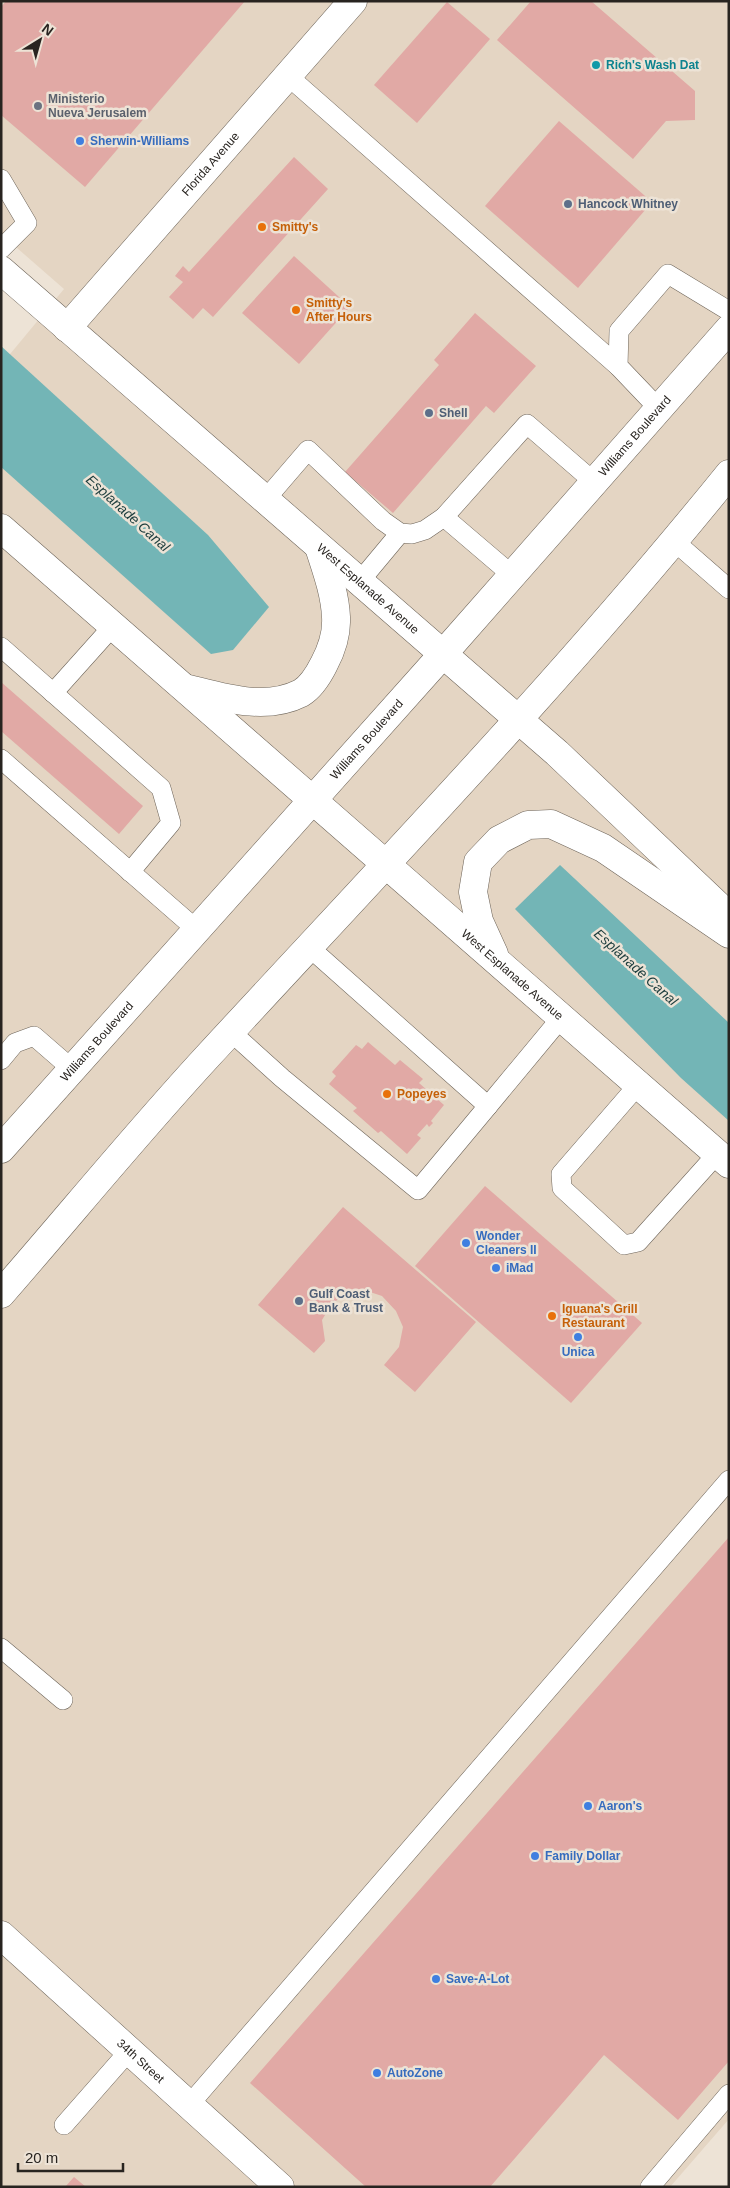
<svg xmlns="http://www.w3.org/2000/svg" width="730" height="2188" font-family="Arial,sans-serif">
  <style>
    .built { fill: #e4d5c3 }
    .water { fill: #73b5b6 }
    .building { fill: #e1a9a5 }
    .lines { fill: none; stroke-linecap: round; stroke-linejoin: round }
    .service-casing { stroke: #6e655a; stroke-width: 20 }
    .minor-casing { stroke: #6e655a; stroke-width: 29 }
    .secondary-casing { stroke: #6e655a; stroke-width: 29 }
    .service { stroke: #fff; stroke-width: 19 }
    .minor { stroke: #fff; stroke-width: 28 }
    .secondary { stroke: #fff; stroke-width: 28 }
    .culture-dot { fill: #0f9aa8; stroke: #ede3d6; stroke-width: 2 }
    .worship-dot { fill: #6b7280; stroke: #ede3d6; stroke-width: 2 }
    .shop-dot { fill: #3f7fe0; stroke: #ede3d6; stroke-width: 2 }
    .service-dot { fill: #5c6f8a; stroke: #ede3d6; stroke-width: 2 }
    .food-dot { fill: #e8710a; stroke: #ede3d6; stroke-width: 2 }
    .labels { text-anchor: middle; stroke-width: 5; stroke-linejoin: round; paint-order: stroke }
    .culture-label { font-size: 12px; font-weight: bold; fill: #0d838f; stroke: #ede3d6; text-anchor: start }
    .worship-label { font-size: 12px; font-weight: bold; fill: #5b616d; stroke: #ede3d6; text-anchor: start }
    .shop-label { font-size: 12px; font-weight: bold; fill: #366cbe; stroke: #ede3d6; text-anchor: start }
    .street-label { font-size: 12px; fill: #282420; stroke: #ede3d6 }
    .service-label { font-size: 12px; font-weight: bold; fill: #4e5e75; stroke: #ede3d6; text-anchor: start }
    .food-label { font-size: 12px; font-weight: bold; fill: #c56008; stroke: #ede3d6; text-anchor: start }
    .water-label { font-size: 14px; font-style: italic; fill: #1b3c3c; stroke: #ede3d6 }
  </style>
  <rect width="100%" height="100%" fill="#ede3d6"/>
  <!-- built -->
  <path class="built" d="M1,1H729V2119L670,2187H1V365L64,289L1,234Z"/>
  <!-- water -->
  <g class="water">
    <path d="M1,346L208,535L269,607L233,650L211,654L1,467Z"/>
    <path d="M560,865L729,1023V1121L681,1078L515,909Z"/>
  </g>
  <!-- building -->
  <g class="building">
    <path d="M6,1H245L85,187L1,115V7Z"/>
    <path d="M531,1H591L695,91V120L666,121L633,159L497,40Z"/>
    <path d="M447,2L490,39L417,123L374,85Z"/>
    <path d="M559,121L652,202L578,288L485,206Z"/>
    <path d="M294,157L328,189L213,317L203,308L193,319L169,297L183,282L175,276L183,266L189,272Z"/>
    <path d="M294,256L350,307L299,364L242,313Z"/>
    <path d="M475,313L536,366L494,413L486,406L393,513L345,472L439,365L434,360Z"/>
    <path d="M1,682L143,806L119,834L1,731Z"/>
    <path d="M368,1042L395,1065L400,1060L423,1079L419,1083L444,1105L431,1121L433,1123L429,1127L427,1124L417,1135L421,1138L407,1154L381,1131L378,1133L353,1111L357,1108L329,1084L336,1076L332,1072L356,1045L362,1049Z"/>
    <path d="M485,1186L642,1323L571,1403L415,1266Z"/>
    <path d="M343,1207L476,1322L415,1392L384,1365L399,1347L403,1327L396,1311L382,1296L361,1289L347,1292L331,1305L322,1320L325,1341L314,1353L258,1305Z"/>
    <path d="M729,1537V2061L678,2120L604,2055L490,2187H366L250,2083Z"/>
    <path d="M74,2177L86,2187H65Z"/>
  </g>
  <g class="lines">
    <defs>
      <g id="service">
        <path d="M288,76L618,366"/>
        <path d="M1,179L27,223L1,249"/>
        <path d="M659,409L618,366L619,331L668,274L729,311"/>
        <path d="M265,500L308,450L383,521L400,533L412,534L425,530L444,517L527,424L594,482"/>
        <path d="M444,517L512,575"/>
        <path d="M674,541L729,589"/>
        <path d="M360,581L400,533"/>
        <path d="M1,647L161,788L171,823L130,872"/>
        <path d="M53,693L113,626"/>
        <path d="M1,759L197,930"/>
        <path d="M231,1032L282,1078L418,1190L488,1106L309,947"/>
        <path d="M1,1060L15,1043L34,1036L72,1069"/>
        <path d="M638,1085L561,1174L562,1188L624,1245L638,1242L717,1154"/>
        <path d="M488,1106L561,1018"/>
        <path d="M1,1648L63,1700"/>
        <path d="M189,2105L729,1480"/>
        <path d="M64,2125L129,2051"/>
        <path d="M650,2187L729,2094"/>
      </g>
      <g id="minor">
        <path id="s1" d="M67,328L353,1"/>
        <path id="s2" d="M1,1935L280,2187"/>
      </g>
      <g id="secondary">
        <path id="s3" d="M1,270L557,753L729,916"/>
        <path id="s4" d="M1,528L729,1164"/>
        <path d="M189,689C225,698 266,711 301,693C311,687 319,674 324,664C332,649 337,634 336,617C335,593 326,569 319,547"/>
        <path d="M494,954L479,921L473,892L478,862L499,840L528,825L551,824L603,848L729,934"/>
        <path id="s5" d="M1,1149L443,654L729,329"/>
        <path d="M1,1294C70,1215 136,1134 207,1057C384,865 565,677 729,474"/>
      </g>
    </defs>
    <!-- service casing -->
    <use href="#service" class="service-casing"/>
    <!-- minor casing -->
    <use href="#minor" class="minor-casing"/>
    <!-- secondary casing -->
    <use href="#secondary" class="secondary-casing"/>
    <!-- service -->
    <use href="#service" class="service"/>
    <!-- minor -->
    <use href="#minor" class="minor"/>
    <!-- secondary -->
    <use href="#secondary" class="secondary"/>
  </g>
  <!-- markers -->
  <circle class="culture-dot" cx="596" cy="65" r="5"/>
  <circle class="worship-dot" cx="38" cy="106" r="5"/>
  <g class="shop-dot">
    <circle cx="80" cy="141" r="5"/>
    <circle cx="466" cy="1243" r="5"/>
    <circle cx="496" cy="1268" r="5"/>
    <circle cx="578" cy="1337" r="5"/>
    <circle cx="588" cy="1806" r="5"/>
    <circle cx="535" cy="1856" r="5"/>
    <circle cx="436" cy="1979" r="5"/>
    <circle cx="377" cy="2073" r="5"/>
  </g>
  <g class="service-dot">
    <circle cx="568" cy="204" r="5"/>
    <circle cx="429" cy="413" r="5"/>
    <circle cx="299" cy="1301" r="5"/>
  </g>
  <g class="food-dot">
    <circle cx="262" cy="227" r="5"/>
    <circle cx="296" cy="310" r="5"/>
    <circle cx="387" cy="1094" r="5"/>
    <circle cx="552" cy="1316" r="5"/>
  </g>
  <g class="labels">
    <!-- culture labels -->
    <g class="culture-label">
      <text x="606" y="69">Rich's Wash Dat</text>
    </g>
    <!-- worship labels -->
    <g class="worship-label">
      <text x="48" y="103">Ministerio<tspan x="48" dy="14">Nueva Jerusalem</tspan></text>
    </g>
    <!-- shop labels -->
    <g class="shop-label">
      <text x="90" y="145">Sherwin-Williams</text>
      <text x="476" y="1240">Wonder<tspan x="476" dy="14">Cleaners II</tspan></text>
      <text x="506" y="1272">iMad</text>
      <text x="578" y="1356" text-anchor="middle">Unica</text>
      <text x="598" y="1810">Aaron's</text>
      <text x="545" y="1860">Family Dollar</text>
      <text x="446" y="1983">Save-A-Lot</text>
      <text x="387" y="2077">AutoZone</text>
    </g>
    <!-- street labels -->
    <g class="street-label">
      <text dy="4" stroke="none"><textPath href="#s1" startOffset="218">Florida Avenue</textPath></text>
      <text dy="4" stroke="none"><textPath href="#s5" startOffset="954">Williams Boulevard</textPath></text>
      <text dy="4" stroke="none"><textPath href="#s3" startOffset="486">West Esplanade Avenue</textPath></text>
      <text dy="4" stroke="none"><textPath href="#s5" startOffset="549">Williams Boulevard</textPath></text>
      <text dy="4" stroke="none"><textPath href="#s4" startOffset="679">West Esplanade Avenue</textPath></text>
      <text dy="4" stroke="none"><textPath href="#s5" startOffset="144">Williams Boulevard</textPath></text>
      <text dy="4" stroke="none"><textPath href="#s2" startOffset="188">34th Street</textPath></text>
    </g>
    <!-- service labels -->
    <g class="service-label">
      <text x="578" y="208">Hancock Whitney</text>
      <text x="439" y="417">Shell</text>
      <text x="309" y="1298">Gulf Coast<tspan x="309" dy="14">Bank &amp; Trust</tspan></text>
    </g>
    <!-- food labels -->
    <g class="food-label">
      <text x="272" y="231">Smitty's</text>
      <text x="306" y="307">Smitty's<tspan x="306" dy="14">After Hours</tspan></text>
      <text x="397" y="1098">Popeyes</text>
      <text x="562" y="1313">Iguana's Grill<tspan x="562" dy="14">Restaurant</tspan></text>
    </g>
    <!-- water labels -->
    <g class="water-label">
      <text transform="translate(128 513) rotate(42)" y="5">Esplanade Canal</text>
      <text transform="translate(636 967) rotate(42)" y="5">Esplanade Canal</text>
    </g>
  </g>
  <!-- border -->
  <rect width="730" height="2188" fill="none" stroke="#282420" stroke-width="5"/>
  <!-- north arrow -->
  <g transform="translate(40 40) rotate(37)" stroke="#ede3d6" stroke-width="4" paint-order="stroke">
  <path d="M0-4L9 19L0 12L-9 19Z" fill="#282420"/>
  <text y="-8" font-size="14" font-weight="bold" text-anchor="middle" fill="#282420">N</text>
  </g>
  <!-- scale -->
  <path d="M18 2163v8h105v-8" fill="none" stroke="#282420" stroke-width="2.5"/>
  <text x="25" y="2163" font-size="15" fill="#282420" stroke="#ede3d6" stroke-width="4" paint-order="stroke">20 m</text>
</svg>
